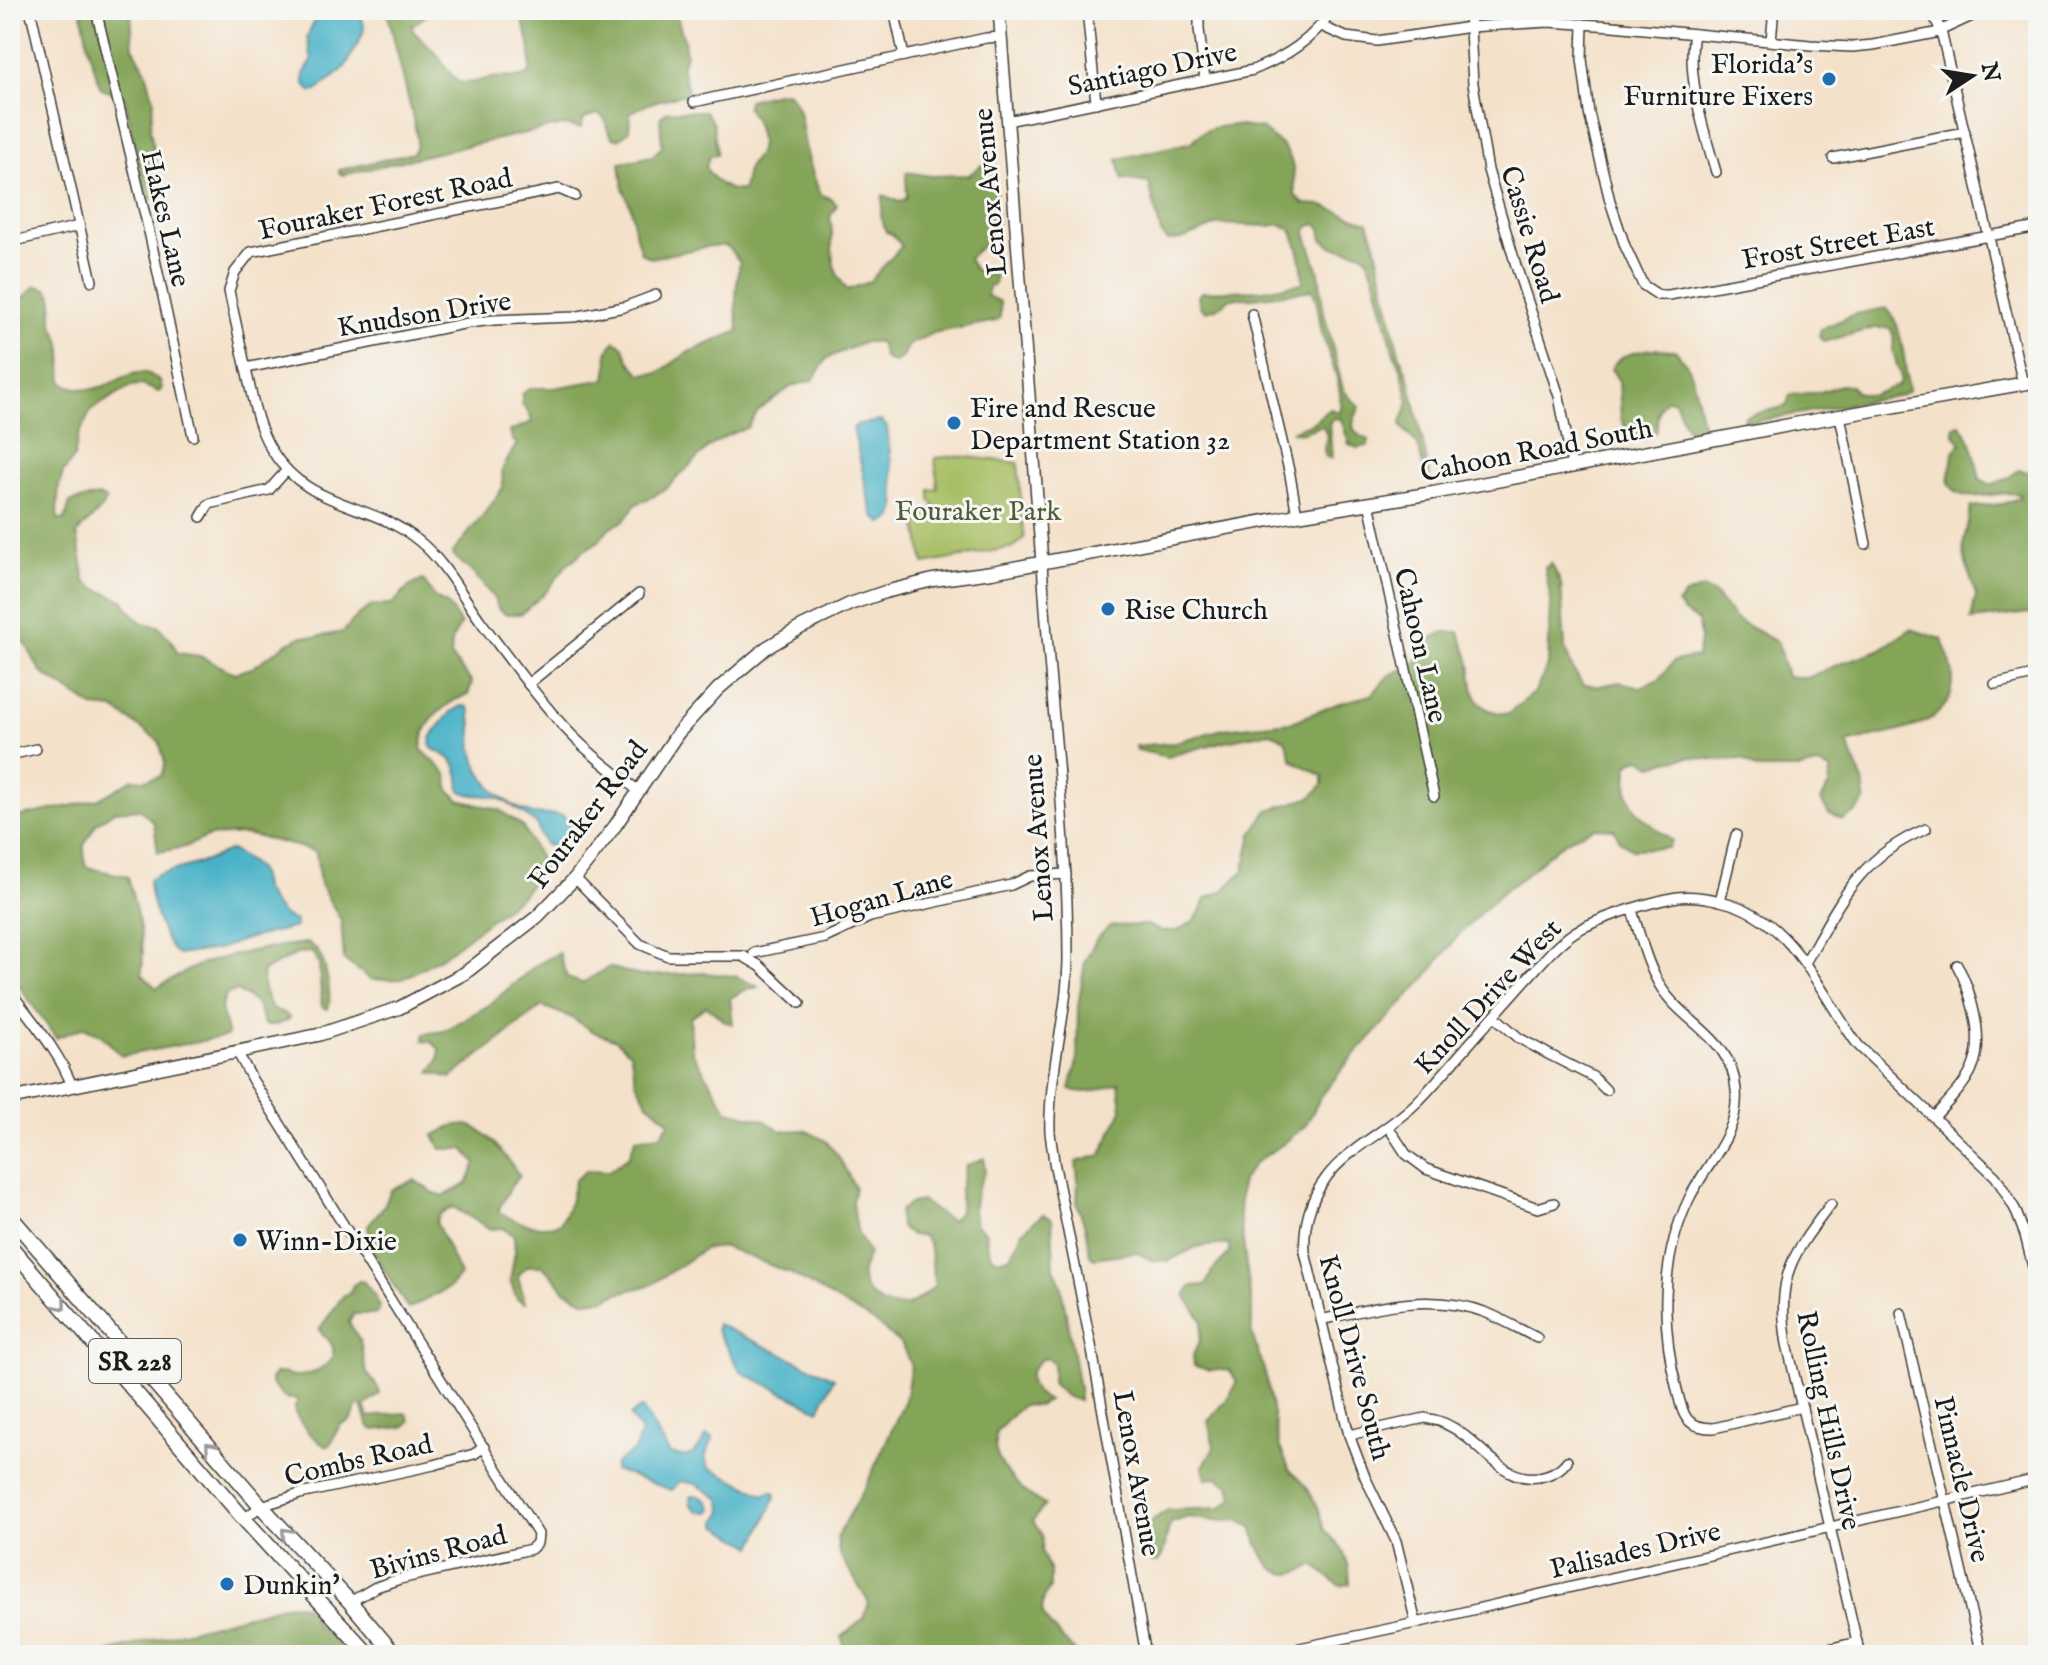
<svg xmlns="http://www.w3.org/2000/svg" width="2048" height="1665" font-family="'IM FELL English',serif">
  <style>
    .green { fill: #a6bd62; stroke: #616c3f; stroke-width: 2 }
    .forest { fill: #84a458; stroke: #50603a; stroke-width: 2 }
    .water { fill: #49b2c7; stroke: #326772; stroke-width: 2 }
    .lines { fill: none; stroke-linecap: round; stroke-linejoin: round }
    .minor-casing { stroke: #3c3a36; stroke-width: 12 }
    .tertiary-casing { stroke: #3c3a36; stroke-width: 14 }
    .secondary-casing { stroke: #3c3a36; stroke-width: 15 }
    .primary-casing { stroke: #3c3a36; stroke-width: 17 }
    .minor { stroke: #fff; stroke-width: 9 }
    .tertiary { stroke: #fff; stroke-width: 11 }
    .secondary { stroke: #fff; stroke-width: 12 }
    .primary { stroke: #fff; stroke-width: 14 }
    .oneway { stroke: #999 }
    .poi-dot { fill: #1f6fb2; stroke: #f6f6f2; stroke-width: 3 }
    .labels { text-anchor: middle; stroke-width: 6; stroke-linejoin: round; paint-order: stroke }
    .shield { fill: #f6f6f2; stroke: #5d5d5c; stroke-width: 2 }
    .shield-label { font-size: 26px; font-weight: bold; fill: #1c1c1c }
    .poi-label { font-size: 28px; fill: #1c1c1c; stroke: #f6f6f2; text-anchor: start }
    .street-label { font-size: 28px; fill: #1c1c1c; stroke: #f6f6f2 }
    .park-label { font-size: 28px; fill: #535c38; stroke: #f6f6f2 }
  </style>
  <rect width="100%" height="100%" fill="#f6f6f2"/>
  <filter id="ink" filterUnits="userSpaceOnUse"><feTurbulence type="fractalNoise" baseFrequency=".0125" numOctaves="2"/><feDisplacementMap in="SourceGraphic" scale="16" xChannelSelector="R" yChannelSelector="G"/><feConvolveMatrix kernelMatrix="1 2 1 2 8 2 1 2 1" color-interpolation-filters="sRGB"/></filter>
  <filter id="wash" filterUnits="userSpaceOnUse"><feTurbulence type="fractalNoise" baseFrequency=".006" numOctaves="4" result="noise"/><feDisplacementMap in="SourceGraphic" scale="32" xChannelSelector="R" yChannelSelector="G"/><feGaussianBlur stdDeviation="1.8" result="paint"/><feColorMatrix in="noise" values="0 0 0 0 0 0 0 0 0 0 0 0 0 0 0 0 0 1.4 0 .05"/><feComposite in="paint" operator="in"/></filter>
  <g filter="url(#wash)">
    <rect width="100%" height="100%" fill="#f4e1c9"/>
    <!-- green -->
    <path class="green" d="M959,456L1018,463L1024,538L1014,547L924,564L917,525L935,505L930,500V490L938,489L935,458Z"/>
    <!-- forest -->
    <g class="forest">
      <path d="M81,10H131L133,47L145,69L154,100L150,129L159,180L156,197L148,201L124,96L101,89L90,54Z"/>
      <path d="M387,10H436L412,25L413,31L439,56L445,67L458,82C472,84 478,81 491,78C505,76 519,81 530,73C533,50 527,31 518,10H570L574,19C589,19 589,10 605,10L607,13L617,14L627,10H675L684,40L686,55L681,66L688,90L687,94C666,98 649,102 630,113L629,131L619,139L613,138L607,128L605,119L598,114L584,118L581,128L563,125L444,151L343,175L339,173V170L413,153L416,147L417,139L415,127Z"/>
      <path d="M787,92C802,105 801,127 805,145C809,162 814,178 820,194L831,199L837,205L830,217C834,233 830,250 834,265C836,275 842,283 847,290L869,282L902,246L892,234L886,232L881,216L883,195L899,202L907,198L906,172L931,176L969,175L987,161L995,166L997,232C988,243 977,248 968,259L975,270L995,275L994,285L988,288L987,296L1000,302V317L996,321L933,333L908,345L902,357L894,363L884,358L880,342H865L827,358L813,380L792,386L759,410L747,428L726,436L709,447L670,485L654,496L636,504L624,521L609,528L599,541L582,552L566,566L546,592L521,614H506L499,610L493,597L475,575L452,554L494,501L503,487L502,470L517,443L512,440L510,431L532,422L529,412L522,405V394L531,388H554L606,379L608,366L607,352L615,341L623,346L630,362L641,374L658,373L689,352L739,331C734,307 736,286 740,262L727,246H711L651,258L641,253L636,237L631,208L623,188L620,163L652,156L662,147L660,118L667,111H705L713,123L717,154L709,157L706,168C714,181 726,192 742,190C746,182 745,172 749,166C751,162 755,159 757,155C765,139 756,121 747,107L748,100L777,93Z"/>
      <path d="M1233,125L1263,129C1269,137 1278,141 1284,148C1295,161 1294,178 1295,195L1304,204L1320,205L1368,222L1375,243L1399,354L1410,381L1430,477L1425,476L1418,445L1402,427L1401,422L1409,402L1401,368L1394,354L1375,279L1367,257L1360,252L1333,247L1323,240L1321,228L1316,224L1308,227L1306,233L1319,272L1323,309L1343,389L1350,398L1360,407C1350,425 1349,432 1369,440L1368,446L1357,448L1349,444L1341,419L1334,418L1329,423L1332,458L1326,457L1324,449L1327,435L1323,426C1312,427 1303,436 1292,431C1299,426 1309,426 1315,421C1321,416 1324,412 1331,409L1340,413C1344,386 1329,358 1322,333C1318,319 1320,303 1312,290L1254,298H1231L1217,308L1206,311L1200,307L1198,297L1201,292L1263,290L1303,283C1303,264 1299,247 1291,229L1280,224L1269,226L1219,224L1182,239L1167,241L1161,233L1149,183L1122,179L1118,159L1192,142C1203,128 1215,127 1233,125Z"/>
      <path d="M36,286C60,289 51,304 52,320C53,329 60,336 61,344C64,357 61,370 63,383C101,404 125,365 149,374C153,376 157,379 160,381L162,388L159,392L142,385L131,386L91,410L78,437L74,457L63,473L59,486L57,514L59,520L65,519L70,503L74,501L99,496L106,500C100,515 86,521 77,534L85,581L94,588L123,600L130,611L142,623L158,626L171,640L178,653L200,656L234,673L252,668L286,644L302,636L315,637L343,632L358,615L373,605H391L410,586L423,580L435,598L447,604L461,624L452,639L451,657L472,682L468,695C452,699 434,713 426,729C423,734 422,743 421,749L447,774L449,790L459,800L500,810L522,826L544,866L522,895L490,920L445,955L403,979L372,980L344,960L341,920L320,885L316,852L296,846L246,834L209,836L185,847L158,852L154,823L140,809L114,811L96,824L84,845L85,866C100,872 113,872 128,877L140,927L143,953L142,974L156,988C171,981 188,969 201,964C235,953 273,946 308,943C312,946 316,948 318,952C326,962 332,997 328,1009L322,1007L319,965L312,952L299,953L263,971C261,986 266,995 272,1009L284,1013L290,1018C283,1025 273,1026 264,1025C258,1004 257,1002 237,991L226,994L221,1008L228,1036L122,1056L101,1035L84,1027L56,1038L10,973V818L71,806L99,799L133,779L145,780L161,776L165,763L159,741L114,709L93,707L41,672L25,643L10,629V438L17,430L20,420C3,401 10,324 10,296L23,298Z"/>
      <path d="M1886,308C1902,320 1906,371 1908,391L1902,395L1746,423L1743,420L1746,416L1783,407L1787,405L1790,395L1820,392L1841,385L1851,386L1857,392L1870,396L1899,385L1901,378L1893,352L1894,335L1890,328H1874L1824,342L1819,337L1821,329L1855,314Z"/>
      <path d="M1651,349L1675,350L1689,368L1695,388L1702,425L1696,432H1691C1682,425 1681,412 1675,401L1667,399C1657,407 1657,418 1657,431L1642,440L1630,439L1621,418L1619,381L1611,369C1618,354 1636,352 1651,349Z"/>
      <path d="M1960,425C1974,440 1975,460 1980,479L1991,485L2006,479L2019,470L2038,474V612L1971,620L1976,595L1966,564L1963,546L1971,507L2003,504L2019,498L2020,494C2004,490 1970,502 1958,493C1954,491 1951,486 1949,483L1953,453L1961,443L1954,434V427Z"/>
      <path d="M1551,563L1561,583L1565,648L1571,666L1583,685L1600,686L1620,682L1641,687L1659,679L1674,661L1697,657L1700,640L1698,621L1684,612L1677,604L1685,595L1703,588L1716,595L1735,619L1777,642L1787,676L1807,678L1839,664L1879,650L1911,629L1942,639C1945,649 1950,659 1952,669C1962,731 1887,731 1847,743L1864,784L1865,801L1855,813L1843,820L1829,814L1821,801L1829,785L1831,770L1818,765L1799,769H1756L1742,759L1718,760L1691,757L1667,761L1654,766L1641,758L1629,763C1621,810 1639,813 1672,841L1668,848L1632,849L1620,841L1614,829L1595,828L1575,836L1555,849L1523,877L1501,893L1461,932L1426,977L1348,1062L1320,1098L1306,1125L1283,1144L1255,1163L1241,1182L1239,1213L1252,1307V1334L1265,1373L1279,1445L1289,1469L1307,1487L1319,1510L1325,1530L1342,1548L1349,1568L1350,1584L1340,1586L1314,1565C1309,1567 1302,1572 1296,1573C1268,1580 1259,1547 1252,1527L1237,1520L1214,1521L1188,1517L1171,1523C1164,1536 1168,1548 1159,1561L1152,1562L1142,1550L1140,1536L1154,1519L1168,1510L1221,1508L1233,1498L1230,1485L1217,1478L1206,1479L1203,1467L1214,1447L1208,1421L1226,1401L1237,1382L1229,1370H1210L1194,1366L1193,1355L1200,1340L1202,1320L1185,1296L1192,1286L1206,1285L1212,1271L1229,1253V1244L1196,1247L1169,1261L1151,1260L1136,1252L1094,1258L1090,1255L1085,1226L1077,1204L1078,1180L1076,1162L1101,1155L1122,1110L1119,1083C1102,1089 1087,1096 1070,1089L1077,1061L1078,1007L1085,961L1097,938L1110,926L1147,925L1160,931H1177L1196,919L1207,898L1224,890L1244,870L1252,834L1268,810L1312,797L1323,784V776L1292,760L1285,739L1271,733L1250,736L1221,742L1167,757L1137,750L1135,746L1172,743L1223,729L1292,722L1339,703L1372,695L1388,676L1416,663L1422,643L1444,632H1459C1463,642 1468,653 1470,664C1474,693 1472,711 1508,714L1535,692L1548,665L1551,602L1545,568Z"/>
      <path d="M559,953L567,978L582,983L609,967L641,976L704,973L735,976L758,987L745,990L730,998L733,1024L726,1022L706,1006L690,1018L692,1052L728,1111L764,1120L781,1131L805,1130L826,1141L839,1157L855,1188L852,1202L858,1234L869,1254C867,1259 863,1267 862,1272C859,1295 888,1312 908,1305C918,1301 927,1293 935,1286L929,1244L923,1236L911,1235L900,1227L899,1211L911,1203L922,1201L935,1211L952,1221L960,1210V1189L966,1166L984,1158C988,1177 982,1174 977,1190C973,1201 974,1212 975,1224L986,1232L987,1243L991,1256L999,1260L1011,1256L1023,1231L1043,1214L1052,1219L1054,1267L1061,1285L1079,1388V1401L1065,1396L1052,1383L1053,1363L1046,1357C1035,1362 1024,1375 1033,1388C1036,1393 1043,1398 1048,1401L1038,1406L1022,1405L996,1432C995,1438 994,1446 996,1452C1002,1472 1027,1496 1045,1505L1033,1521L1043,1537L1042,1552L1050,1572V1588L1044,1597L1042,1612L1050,1626L1078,1655H851L843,1643L842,1637L863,1619L869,1603L839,1553L837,1537L866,1486L905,1400L911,1366L902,1345L876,1323L790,1273L725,1247L704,1249L651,1285L618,1293L606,1299L585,1301L564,1290L556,1279L542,1266H527L518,1276L525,1303L517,1299L510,1281L515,1252L514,1236L502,1228L490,1229L453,1207L440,1214L436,1222L460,1275L450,1287L408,1309L371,1248L368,1225L384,1206L391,1190L414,1180L432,1192L444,1196L467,1184L476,1163L464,1149H441L434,1135C442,1132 450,1126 458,1125C483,1120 507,1159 520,1176L511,1186L498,1211C518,1224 536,1229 560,1224L570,1203L575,1180L587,1170L609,1171L629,1156L636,1138L660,1135L670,1122L648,1103L636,1082L630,1053L616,1040L594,1032L570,1017L542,1006L451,1078L430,1072L439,1060V1049L432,1042L423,1041L424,1034L444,1031L489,1005L536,965Z"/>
      <path d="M359,1281L364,1282L374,1295L380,1307L376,1314H354L349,1322L360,1341L366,1371L378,1388L380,1394L365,1406L369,1417L404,1413L407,1414L410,1421L404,1427L374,1430L369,1427L362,1406H356C354,1418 352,1421 340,1425L330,1444L326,1447C313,1438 300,1425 294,1410L298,1400L295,1398C284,1402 278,1391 271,1384V1379L275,1374C286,1371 289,1377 299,1376C313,1375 339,1363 332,1345C330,1340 323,1334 319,1330L343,1296L351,1292L352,1286Z"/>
      <path d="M290,1604C310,1603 309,1610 316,1626H322L346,1655H95Z"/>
    </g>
    <!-- water -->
    <g class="water">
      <path d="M319,10H356C371,29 362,34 353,52C350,58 348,64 343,69C335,77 325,82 317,91L311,92L304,83V74L312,61L307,37Z"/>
      <path d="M881,421L887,427L896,508L892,519L882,523L874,517L870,505L853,428L858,424Z"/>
      <path d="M462,706L468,707L470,711C473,724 471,736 473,749C478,780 503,805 533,814C543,816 554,813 564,816L570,824L572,832C566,842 558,849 546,845L539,833L537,824C524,815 512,804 498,798C485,793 471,798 460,790C459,766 456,759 433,749L430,745L432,736L451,712Z"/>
      <path d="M231,850L254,865L259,871L264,890L273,904L285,917L296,921V927L246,939L219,949L178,955C163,944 149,899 149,880L158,875L206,861Z"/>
      <path d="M717,1324L834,1378L819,1410L741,1372L716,1329Z"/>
      <path d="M640,1408H642L670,1454C690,1460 697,1454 706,1436H709L713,1439L705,1457L708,1467L765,1495L771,1491L776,1493L773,1503L753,1547L717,1525V1520L723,1511L720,1499L696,1484L680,1481L672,1490L669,1489L614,1470L615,1464L635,1450L641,1432L630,1416Z"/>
      <path d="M697,1495C706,1500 707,1498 712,1509L710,1512H699L691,1505L690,1497Z"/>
    </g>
  </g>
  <g filter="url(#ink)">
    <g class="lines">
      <defs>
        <g id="minor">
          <path d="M29,10L32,17L92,281"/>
          <path d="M96,10L150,236L193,436"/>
          <path d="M894,10L904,56"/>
          <path d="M1087,10L1096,103"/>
          <path d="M1199,10V29L1205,80"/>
          <path d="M1469,10L1473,84L1488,170L1517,269L1559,396L1572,466"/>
          <path d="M1771,10L1773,20L1771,40"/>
          <path d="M1931,10L1941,31L2023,384"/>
          <path d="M1583,24L1582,59L1589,113L1610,201L1625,246L1643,285L1658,295H1669L2038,227"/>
          <path d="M1321,26L1346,37L1377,41L1470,27L1548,22L1613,26L1810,45L1852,47L1873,45L1935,33L1985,10"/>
          <path d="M1694,34C1686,76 1704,131 1716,172"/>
          <path d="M694,102L904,56L986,38L1001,37"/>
          <path d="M1007,121L1253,70C1285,57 1313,40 1332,10"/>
          <path d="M1833,158L1965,132"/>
          <path d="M575,196L559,189L251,252L235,272L229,291C235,318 241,346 247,374C253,400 257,426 271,449C307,510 371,501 419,541C445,562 462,596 482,623C509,659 535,695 565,728C587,752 613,772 639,791"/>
          <path d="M10,242L79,226"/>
          <path d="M1252,314L1290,475L1297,515"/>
          <path d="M246,368L468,323L494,320L574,317L624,307L656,295"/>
          <path d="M1840,416L1866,544"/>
          <path d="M1369,503L1434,796"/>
          <path d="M201,517L209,504L269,490L287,470"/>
          <path d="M1042,562C1049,694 1068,825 1068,957C1068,1014 1048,1075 1050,1132C1051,1142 1053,1152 1054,1162L1092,1350L1146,1655"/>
          <path d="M528,684L639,594"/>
          <path d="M1995,684L2038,674"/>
          <path d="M10,755L36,749"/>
          <path d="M575,878L640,944L668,956H743L760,966L800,1003"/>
          <path d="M1720,901L1736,835"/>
          <path d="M1632,910C1640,935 1646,961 1659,984C1682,1024 1732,1036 1736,1090C1740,1134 1707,1162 1689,1199C1660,1259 1661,1327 1677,1390C1683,1415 1685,1428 1714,1428L1802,1407"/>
          <path d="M754,953L825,938L870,917L1011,885L1030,876L1066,874"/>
          <path d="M1805,963C1839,904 1858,857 1926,829"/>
          <path d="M10,991C32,1021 59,1051 72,1086"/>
          <path d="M1494,1016L1519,1038L1548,1054L1593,1077L1606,1090"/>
          <path d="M238,1053L253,1081L538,1534L537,1543L531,1549L400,1579L376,1587L350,1602"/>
          <path d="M1934,1117C1968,1081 1986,1064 1974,1012C1970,995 1966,980 1957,965"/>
          <path d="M1389,1128L1406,1154L1426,1169L1538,1208L1554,1203"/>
          <path d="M1831,1204C1791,1256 1776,1276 1787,1344L1860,1655"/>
          <path d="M1901,1313L1981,1655"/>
          <path d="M1321,1320C1376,1307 1432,1292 1487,1313C1504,1320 1521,1330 1537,1338"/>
          <path d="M1349,1435L1425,1418C1441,1420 1453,1426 1465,1436C1490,1455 1512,1487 1547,1475C1556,1472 1562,1468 1567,1461"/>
          <path d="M244,1519L261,1506L300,1494L434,1465L474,1454L484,1447"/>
          <path d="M1416,1623L1396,1541L1365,1477L1349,1435L1305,1252C1303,1227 1310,1199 1326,1178C1347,1149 1387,1131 1414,1105C1427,1093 1439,1078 1451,1065C1475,1037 1499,1010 1523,983C1539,966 1555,945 1575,932C1596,919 1647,903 1672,898C1688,895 1704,897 1720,901C1793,917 1818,991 1858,1045L1996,1177L2015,1209L2025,1235L2038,1287"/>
          <path d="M1241,1655L1253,1652L1286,1651L1416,1623L2038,1479"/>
          <path d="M1804,1655L1857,1642"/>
        </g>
        <path id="tertiary" d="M999,10L1042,562"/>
        <path id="secondary" d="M10,1099L318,1035L399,1008L465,973L537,917L575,878L615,826L678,733L718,689L766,648L800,628L850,604L885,592L933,580L992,572L1297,515L1433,493L1800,423L2038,381"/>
        <g id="primary">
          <path d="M10,1216L261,1506L350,1602L395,1655"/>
          <path d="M10,1246L244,1519L369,1655"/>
        </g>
      </defs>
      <!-- minor casing -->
      <use href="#minor" class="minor-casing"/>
      <!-- tertiary casing -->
      <use href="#tertiary" class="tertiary-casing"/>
      <!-- secondary casing -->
      <use href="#secondary" class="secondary-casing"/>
      <!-- primary casing -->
      <use href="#primary" class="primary-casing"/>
      <!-- minor -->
      <use href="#minor" class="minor"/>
      <!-- tertiary -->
      <use href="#tertiary" class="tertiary"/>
      <!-- secondary -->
      <use href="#secondary" class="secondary"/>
      <!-- primary -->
      <use href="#primary" class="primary"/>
    </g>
    <!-- one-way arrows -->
    <defs><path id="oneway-chevron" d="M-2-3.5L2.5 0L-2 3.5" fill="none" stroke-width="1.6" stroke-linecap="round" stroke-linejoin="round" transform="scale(2)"/></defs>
    <g class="oneway">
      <use href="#oneway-chevron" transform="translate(61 1305) rotate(50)"/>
      <use href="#oneway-chevron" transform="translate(210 1447) rotate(-131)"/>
      <use href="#oneway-chevron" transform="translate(286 1533) rotate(-133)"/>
    </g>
  </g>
  <!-- markers -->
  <g class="poi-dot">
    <circle cx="1829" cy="79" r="8"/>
    <circle cx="954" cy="423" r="8"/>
    <circle cx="1108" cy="609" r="8"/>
    <circle cx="240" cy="1240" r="8"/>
    <circle cx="227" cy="1584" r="8"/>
  </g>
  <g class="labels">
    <!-- shield labels -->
    <rect class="shield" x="89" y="1339" width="92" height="44" rx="6"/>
    <g class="shield-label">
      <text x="135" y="1370">SR 228</text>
    </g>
    <!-- poi labels -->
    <g class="poi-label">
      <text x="1813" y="73" text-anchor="end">Florida's<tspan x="1813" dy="32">Furniture Fixers</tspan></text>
      <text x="970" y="417">Fire and Rescue<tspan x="970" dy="32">Department Station 32</tspan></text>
      <text x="1124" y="619">Rise Church</text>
      <text x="256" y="1250">Winn-Dixie</text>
      <text x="243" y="1594">Dunkin'</text>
    </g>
    <!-- street labels -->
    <g class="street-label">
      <text transform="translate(1152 68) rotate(-12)" y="10">Santiago Drive</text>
      <text transform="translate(989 192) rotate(-95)" y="10">Lenox Avenue</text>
      <text transform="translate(385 203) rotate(-12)" y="10">Fouraker Forest Road</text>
      <text transform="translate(167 218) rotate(77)" y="10">Hakes Lane</text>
      <text transform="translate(1531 234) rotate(73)" y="10">Cassie Road</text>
      <text transform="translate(1838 242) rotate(-10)" y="10">Frost Street East</text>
      <text transform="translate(424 313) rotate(-9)" y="10">Knudson Drive</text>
      <text transform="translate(1536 449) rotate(-11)" y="10">Cahoon Road South</text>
      <text transform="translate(1422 645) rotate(77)" y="10">Cahoon Lane</text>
      <text transform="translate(587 814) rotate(-53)" y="10">Fouraker Road</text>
      <text transform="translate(1037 838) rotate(-94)" y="10">Lenox Avenue</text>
      <text transform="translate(881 897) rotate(-16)" y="10">Hogan Lane</text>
      <text transform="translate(1487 996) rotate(-47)" y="10">Knoll Drive West</text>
      <text transform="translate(1356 1357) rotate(75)" y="10">Knoll Drive South</text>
      <text transform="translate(1830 1420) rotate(78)" y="10">Rolling Hills Drive</text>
      <text transform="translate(358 1459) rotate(-13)" y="10">Combs Road</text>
      <text transform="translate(1138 1473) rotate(80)" y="10">Lenox Avenue</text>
      <text transform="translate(1963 1479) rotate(77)" y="10">Pinnacle Drive</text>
      <text transform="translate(1635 1549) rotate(-13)" y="10">Palisades Drive</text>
      <text transform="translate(438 1551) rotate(-15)" y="10">Bivins Road</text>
    </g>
    <!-- park labels -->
    <g class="park-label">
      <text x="978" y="520">Fouraker Park</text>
    </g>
  </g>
  <!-- margin -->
  <rect width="2048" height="1665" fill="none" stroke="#f6f6f2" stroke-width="40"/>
  <!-- north arrow -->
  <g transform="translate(1972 76) rotate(78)" stroke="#f6f6f2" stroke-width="6" paint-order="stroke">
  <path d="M0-6L14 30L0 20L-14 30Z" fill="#1c1c1c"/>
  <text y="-12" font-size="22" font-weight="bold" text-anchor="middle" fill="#1c1c1c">N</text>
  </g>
</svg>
